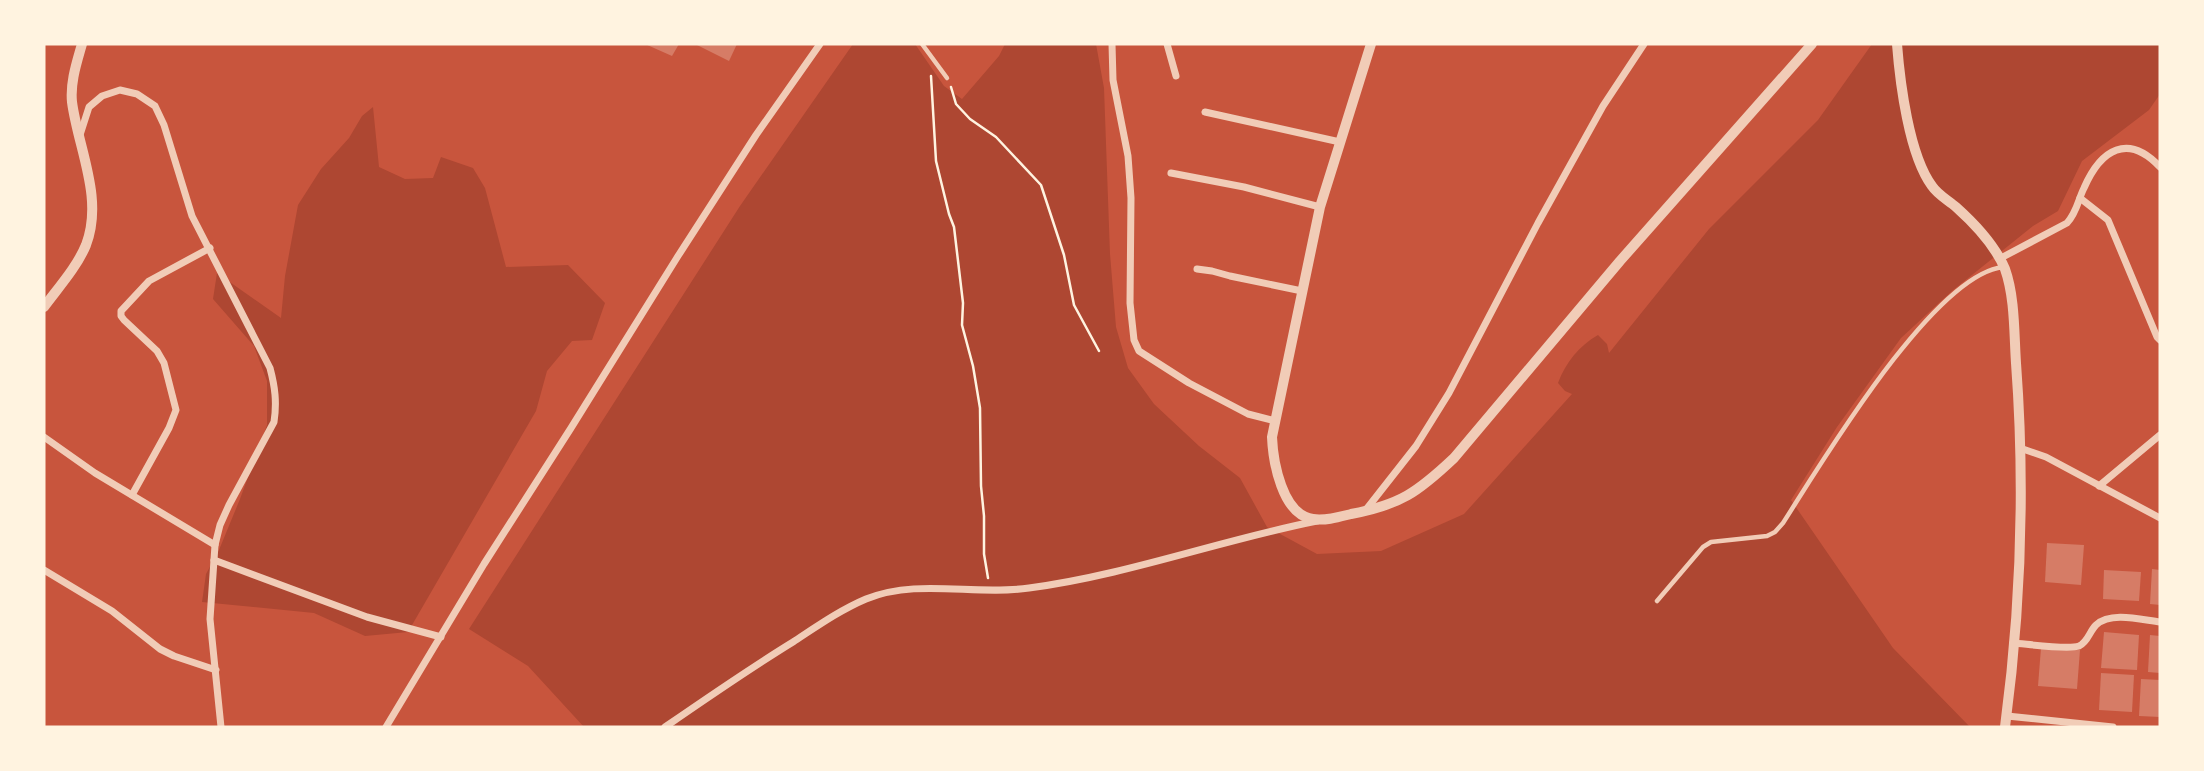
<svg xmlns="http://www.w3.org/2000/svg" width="2204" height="771" font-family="Commissioner,sans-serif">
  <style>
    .green { fill: #ae4732 }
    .building { fill: #d67c66 }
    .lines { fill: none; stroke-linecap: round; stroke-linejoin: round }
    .path { stroke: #fff3e0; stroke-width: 2.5 }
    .service { stroke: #f1ccb7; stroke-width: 4.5 }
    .minor { stroke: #f1ccb7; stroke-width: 7 }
    .tertiary { stroke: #f1ccb7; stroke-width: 10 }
  </style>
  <rect width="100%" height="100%" fill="#c8553d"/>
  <!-- green -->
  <g class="green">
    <path d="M853,44H915L944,86L962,99L999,56L1005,44H1096L1104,88L1110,254L1116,327L1128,368L1154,404L1199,446L1240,478L1267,527L1317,554L1381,551L1464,514L1572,394L1565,391L1558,383C1566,362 1579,346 1598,335L1607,344L1609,353L1709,229L1818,120L1872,44H2160V94L2149,110L2082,161L2058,211L2033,226L1952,291L1901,338L1837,427L1791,500L1893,648L1970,727H584L528,666L469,629L740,206Z"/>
    <path d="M373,107L379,167L405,179L433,178L441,157L473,168L485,188L506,267L568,265L605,303L592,340L572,341L547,371L536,411L408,632L365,636L314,613L202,602L206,574L219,550L240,499L267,425V381L254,346L213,299L217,273L281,318L285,276L298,205L321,169L349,138L362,116Z"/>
  </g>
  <!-- building -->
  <g class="building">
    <path d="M645,44H679L672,56Z"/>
    <path d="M695,44H737L729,61Z"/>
    <path d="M2047,543L2084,545L2081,585L2045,582Z"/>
    <path d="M2152,569L2160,570V605L2150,604Z"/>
    <path d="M2104,570L2141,572L2139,601L2103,599Z"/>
    <path d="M2104,632L2139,635L2137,670L2101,668Z"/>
    <path d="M2150,635L2160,636V673L2148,672Z"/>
    <path d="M2041,648L2080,650L2077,689L2038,686Z"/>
    <path d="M2101,673L2134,675L2132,712L2099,710Z"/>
    <path d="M2141,679L2160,680V717L2139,716Z"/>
  </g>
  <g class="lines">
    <!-- path -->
    <g class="path">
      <path d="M931,76L936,161L949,214L954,227L963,303L962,325L973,366L980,408L981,486L984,516V554L988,578"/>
      <path d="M951,87L956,104L970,119L996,137L1041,185L1064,255L1074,305L1099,351"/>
    </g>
    <!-- service -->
    <g class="service">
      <path d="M922,44L947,78"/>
      <path d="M1657,601L1703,547L1711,542L1767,536L1775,532L1783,523C1821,464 1933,275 2003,267"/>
    </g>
    <!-- minor -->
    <g class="minor">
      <path d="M1112,44L1113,80L1128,156L1131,198L1130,303L1134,340L1139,351L1189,383L1248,414L1275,421"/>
      <path d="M1167,44L1176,76"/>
      <path d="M1205,112L1340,142"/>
      <path d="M80,135L89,107L102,96L120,90L137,94L155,106L164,125L192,216L270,368C275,387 277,402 274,422L229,505L220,525L215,545L210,619L221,727"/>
      <path d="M1171,173L1244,187L1320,207"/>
      <path d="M2080,198L2108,220L2157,337L2160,340"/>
      <path d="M1999,259L2067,223C2077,212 2078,200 2084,188C2101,149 2128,133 2160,167"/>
      <path d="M1197,269L1212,271L1230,276L1302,291"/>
      <path d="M44,437L95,473L215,545"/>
      <path d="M2020,448L2046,457L2160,518"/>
      <path d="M2099,486L2160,435"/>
      <path d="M132,495L169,428L176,410L164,363L157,351L124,320L121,316V311L149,281L210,248"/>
      <path d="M1365,511L1416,446L1449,393L1538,223L1603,106L1644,44"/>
      <path d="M214,560L367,617L441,637"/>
      <path d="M44,570L112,611L160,649L174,656L216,670"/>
      <path d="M2013,643C2027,644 2068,650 2079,646C2088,642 2089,632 2096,625C2111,611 2142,620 2160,622"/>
      <path d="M2007,716L2113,727"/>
      <path d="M386,727L484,564L571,428L678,256L756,135L820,44"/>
      <path d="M665,727C707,698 749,669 793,642C816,627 840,610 866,599C918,578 974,596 1029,588C1127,575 1221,540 1317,521"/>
    </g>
    <!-- tertiary -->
    <g class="tertiary">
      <path d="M1371,44L1320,207L1272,437C1273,461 1282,515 1313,519C1326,521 1339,517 1351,514C1400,505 1418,492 1454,458L1620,261L1812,44"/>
      <path d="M1897,44C1900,83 1909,155 1932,186C1938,195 1948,200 1956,207C1975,224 1995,245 2005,269C2015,297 2014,333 2016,363C2025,484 2021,607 2005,727"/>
      <path d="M44,307C58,288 77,267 86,245C104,198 78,148 72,102C70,82 77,62 82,44"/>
    </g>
  </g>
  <!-- border -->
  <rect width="2204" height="771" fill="none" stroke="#fff3e0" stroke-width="91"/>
</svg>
